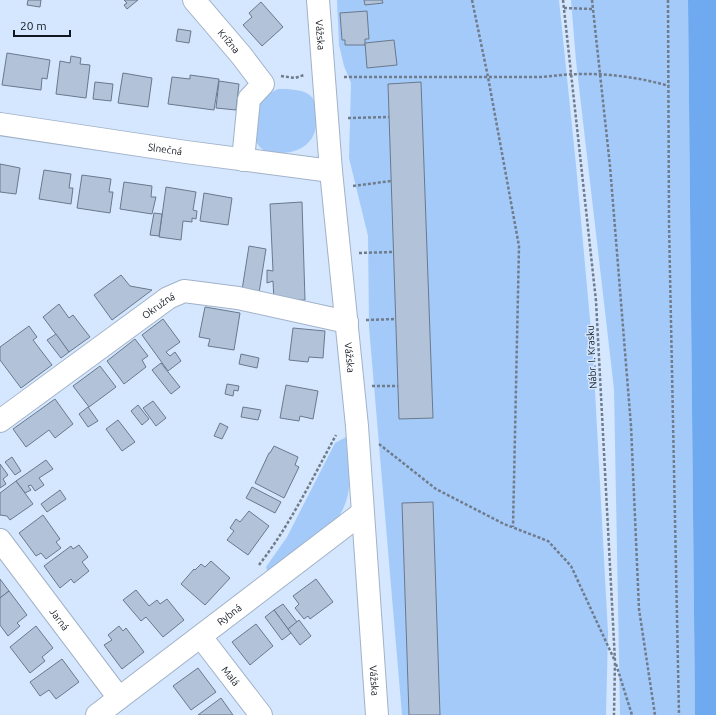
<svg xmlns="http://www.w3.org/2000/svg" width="716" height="715" font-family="Ubuntu,sans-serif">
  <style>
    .green { fill: #a4cafa }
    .water { fill: #6fa9f0 }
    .building { fill: #b2c3d9; stroke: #69798d }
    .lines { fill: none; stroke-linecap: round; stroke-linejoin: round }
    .minor-casing { stroke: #a1b2c8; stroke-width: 24 }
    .path { stroke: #707c8b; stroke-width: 2.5; stroke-dasharray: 3 2; stroke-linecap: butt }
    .minor { stroke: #fff; stroke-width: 22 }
    .labels { text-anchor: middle; stroke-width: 3; stroke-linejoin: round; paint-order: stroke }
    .street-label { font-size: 10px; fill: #11171f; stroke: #d5e7fe }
  </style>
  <rect width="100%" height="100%" fill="#d5e7fe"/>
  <!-- green -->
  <g class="green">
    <path d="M337,0H559L576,165L593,353L608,633L606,715H402L369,327L368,236L349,158L351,83L344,66L339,45Z"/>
    <path d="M571,0H688L695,715H620L614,389L576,61Z"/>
    <path d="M278,89C287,89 300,89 308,94C315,98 316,105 316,113C319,137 307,151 283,153C277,154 269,154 265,151C248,141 252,115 260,101C264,95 272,92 278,89Z"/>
    <path d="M346,437C348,471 357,496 333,524L268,574L266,567L287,537L335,443Z"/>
  </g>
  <!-- water -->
  <path class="water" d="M688,0H716V715H695Z"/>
  <!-- building -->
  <g class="building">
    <path d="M28,0H41L40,7L27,5Z"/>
    <path d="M124,0H138L127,9L124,5L127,3Z"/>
    <path d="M364,0H382L383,3L365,5Z"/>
    <path d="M261,2L283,27L262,46L243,25L252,17L249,13Z"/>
    <path d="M367,11L369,39H365V45H345V40H342L340,13Z"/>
    <path d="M178,29L191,31L189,43L176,41Z"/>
    <path d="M394,40L397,65L367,68L365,43Z"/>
    <path d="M7,53L50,60L47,79L42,78L41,90L2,85Z"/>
    <path d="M71,56L81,58L80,64L90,65L86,98L56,94L60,61L70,63Z"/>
    <path d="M123,73L152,78L148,107L118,103Z"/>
    <path d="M190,75L219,79L214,110L168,104L172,77L190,79Z"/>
    <path d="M219,81L239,84L236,110L216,108Z"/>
    <path d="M95,82L113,84L111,101L93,99Z"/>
    <path d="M421,82L433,418L399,419L388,84Z"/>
    <path d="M0,164L20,168L16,194L0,192Z"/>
    <path d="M44,170L71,174L69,188H73L71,204L39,199Z"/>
    <path d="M82,175L111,179L109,192H113L110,213L77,208Z"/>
    <path d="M124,182L152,186L151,197H156L152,214L120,209Z"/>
    <path d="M166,187L196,192L193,210L197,211L196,219L192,218V222L183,221L181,240L159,237Z"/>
    <path d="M204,193L232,198L228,225L200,221Z"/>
    <path d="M302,202L305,300L274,301L273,281L267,283V270L273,271L270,204Z"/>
    <path d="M154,213L162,214L159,236L150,235Z"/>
    <path d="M249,246L266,249L259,293L242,290Z"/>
    <path d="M121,275L130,286L152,290L112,320L94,295Z"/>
    <path d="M59,304L69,318L73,315L90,337L69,352L43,317Z"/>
    <path d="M205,307L240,313L234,350L208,346L210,339L199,337Z"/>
    <path d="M163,319L180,342L166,352L170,356L175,352L181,361L168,371L142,335Z"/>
    <path d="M29,326L37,337L33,340L52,365L21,388L0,360V347Z"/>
    <path d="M293,328L325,331L323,358L309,357L308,362L289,360Z"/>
    <path d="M56,334L69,352L61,358L47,340Z"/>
    <path d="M135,339L148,356L142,360L146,367L124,384L107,361Z"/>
    <path d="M241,354L259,358L257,368L239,364Z"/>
    <path d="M161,363L180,387L171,394L152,370Z"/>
    <path d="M100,366L116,387L89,407L73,386Z"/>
    <path d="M227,384L239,386L238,391L234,390L233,396L225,394Z"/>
    <path d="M286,385L318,391L313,419L300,416L299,421L280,418Z"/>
    <path d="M55,399L73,424L55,438L49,430L26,447L13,429Z"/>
    <path d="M153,401L166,418L156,426L143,408Z"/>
    <path d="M138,405L149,419L142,425L131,411Z"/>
    <path d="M88,407L98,421L88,427L79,414Z"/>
    <path d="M243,407L261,410L258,420L241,417Z"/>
    <path d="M118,420L135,442L122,451L106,429Z"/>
    <path d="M220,423L228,427L222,439L214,436Z"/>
    <path d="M274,446L298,457L295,465L299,467L284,498L255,483L269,453H270Z"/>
    <path d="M12,457L21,471L15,475L5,462Z"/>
    <path d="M46,460L53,469L39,478L44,485L35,491L31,485L28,486L31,490L25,493L16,481Z"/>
    <path d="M0,464L8,475L3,479L6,484L0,488Z"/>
    <path d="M16,481L33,504L10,520L7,516L0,515V493Z"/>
    <path d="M252,487L281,502L275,513L246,498Z"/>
    <path d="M60,490L66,499L47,512L41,504Z"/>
    <path d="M433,502L440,715H409L402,503Z"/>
    <path d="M249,511L269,526L248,555L227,540L234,531L230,528L236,519L240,522Z"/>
    <path d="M43,515L60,539L56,542L61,548L46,559L41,553L36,556L19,533Z"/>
    <path d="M79,545L88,557L82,562L89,571L74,583L71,579L60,588L44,566L71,546L73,549Z"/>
    <path d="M211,561L230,578L205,605L181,584L194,569L195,570L201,564L205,567Z"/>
    <path d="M0,579L9,591L0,598Z"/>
    <path d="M316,579L333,602L310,619L308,616L304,619L295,608L299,604L293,596Z"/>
    <path d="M136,590L149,606L157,600L160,604L167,599L184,620L163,637L146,617L141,621L123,600Z"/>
    <path d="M9,591L27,615L17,623L20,626L8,636L0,625V598Z"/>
    <path d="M283,604L297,622L288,629L274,610Z"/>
    <path d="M274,610L291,633L282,640L265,617Z"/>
    <path d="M299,620L311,636L300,645L288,629Z"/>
    <path d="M256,624L273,646L250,665L232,642Z"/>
    <path d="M36,626L53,648L42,657L45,661L30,673L10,647Z"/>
    <path d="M119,626L123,631L126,628L144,652L122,669L104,645L112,640L108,635Z"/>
    <path d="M62,659L79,682L56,699L49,690L40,696L30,682Z"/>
    <path d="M198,668L216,692L191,710L173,686Z"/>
    <path d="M221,698L233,715H198Z"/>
  </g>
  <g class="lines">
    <defs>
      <g id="minor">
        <path id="s1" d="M194,0L241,55L263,84L249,99L243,160"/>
        <path id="s2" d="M318,0L331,171L357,426L377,715"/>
        <path id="s3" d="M0,124L186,152L331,171"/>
        <path id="s4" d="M0,421L168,298L184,291L238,298L347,322"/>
        <path id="s5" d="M0,540L119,698"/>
        <path id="s6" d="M201,637L261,715"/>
        <path id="s7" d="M97,715L362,513"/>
      </g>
    </defs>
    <!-- minor casing -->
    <use href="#minor" class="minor-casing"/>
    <!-- path -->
    <g class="path">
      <path d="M472,0L488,77L519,246L513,527"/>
      <path d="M563,0L596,301L615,661L614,715"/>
      <path d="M592,0L610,166L631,426L639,609L655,715"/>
      <path d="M668,0L669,224L679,715"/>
      <path d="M564,8L592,9"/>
      <path d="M281,76L295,78L304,75"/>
      <path d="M344,77H543C587,71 627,74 669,86"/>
      <path d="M348,118L389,117"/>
      <path d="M353,186L391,181"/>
      <path d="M359,253L393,252"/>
      <path d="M366,320L395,319"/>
      <path d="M372,386H398"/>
      <path d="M379,444L436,489L504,524L548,541L571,566L614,659"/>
      <path d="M259,565C290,525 312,479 336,435"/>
      <path d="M616,664L632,715"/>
    </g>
    <!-- minor -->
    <use href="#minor" class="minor"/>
  </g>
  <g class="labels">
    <!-- street labels -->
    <g class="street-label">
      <text dy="4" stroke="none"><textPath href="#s2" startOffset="35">Vážska</textPath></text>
      <text dy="4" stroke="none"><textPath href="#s1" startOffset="54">Krížna</textPath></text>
      <text dy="4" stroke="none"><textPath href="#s3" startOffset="167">Slnečná</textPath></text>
      <text dy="4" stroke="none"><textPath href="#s4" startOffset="196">Okružná</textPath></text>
      <text dy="4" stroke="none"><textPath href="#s2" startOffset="359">Vážska</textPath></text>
      <text transform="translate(591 357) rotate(-93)" y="4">Nábr. I. Krasku</text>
      <text dy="4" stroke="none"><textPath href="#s7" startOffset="166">Rybná</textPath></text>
      <text dy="4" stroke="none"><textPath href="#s5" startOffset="99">Jarná</textPath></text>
      <text dy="4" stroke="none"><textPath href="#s6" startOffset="49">Malá</textPath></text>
      <text dy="4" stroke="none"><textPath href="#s2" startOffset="683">Vážska</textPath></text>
    </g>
  </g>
  <!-- scale -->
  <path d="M14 30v6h56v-6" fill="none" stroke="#11171f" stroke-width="2"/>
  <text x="20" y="30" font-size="12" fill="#11171f" stroke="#d5e7fe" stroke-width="3" paint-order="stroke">20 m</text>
</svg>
